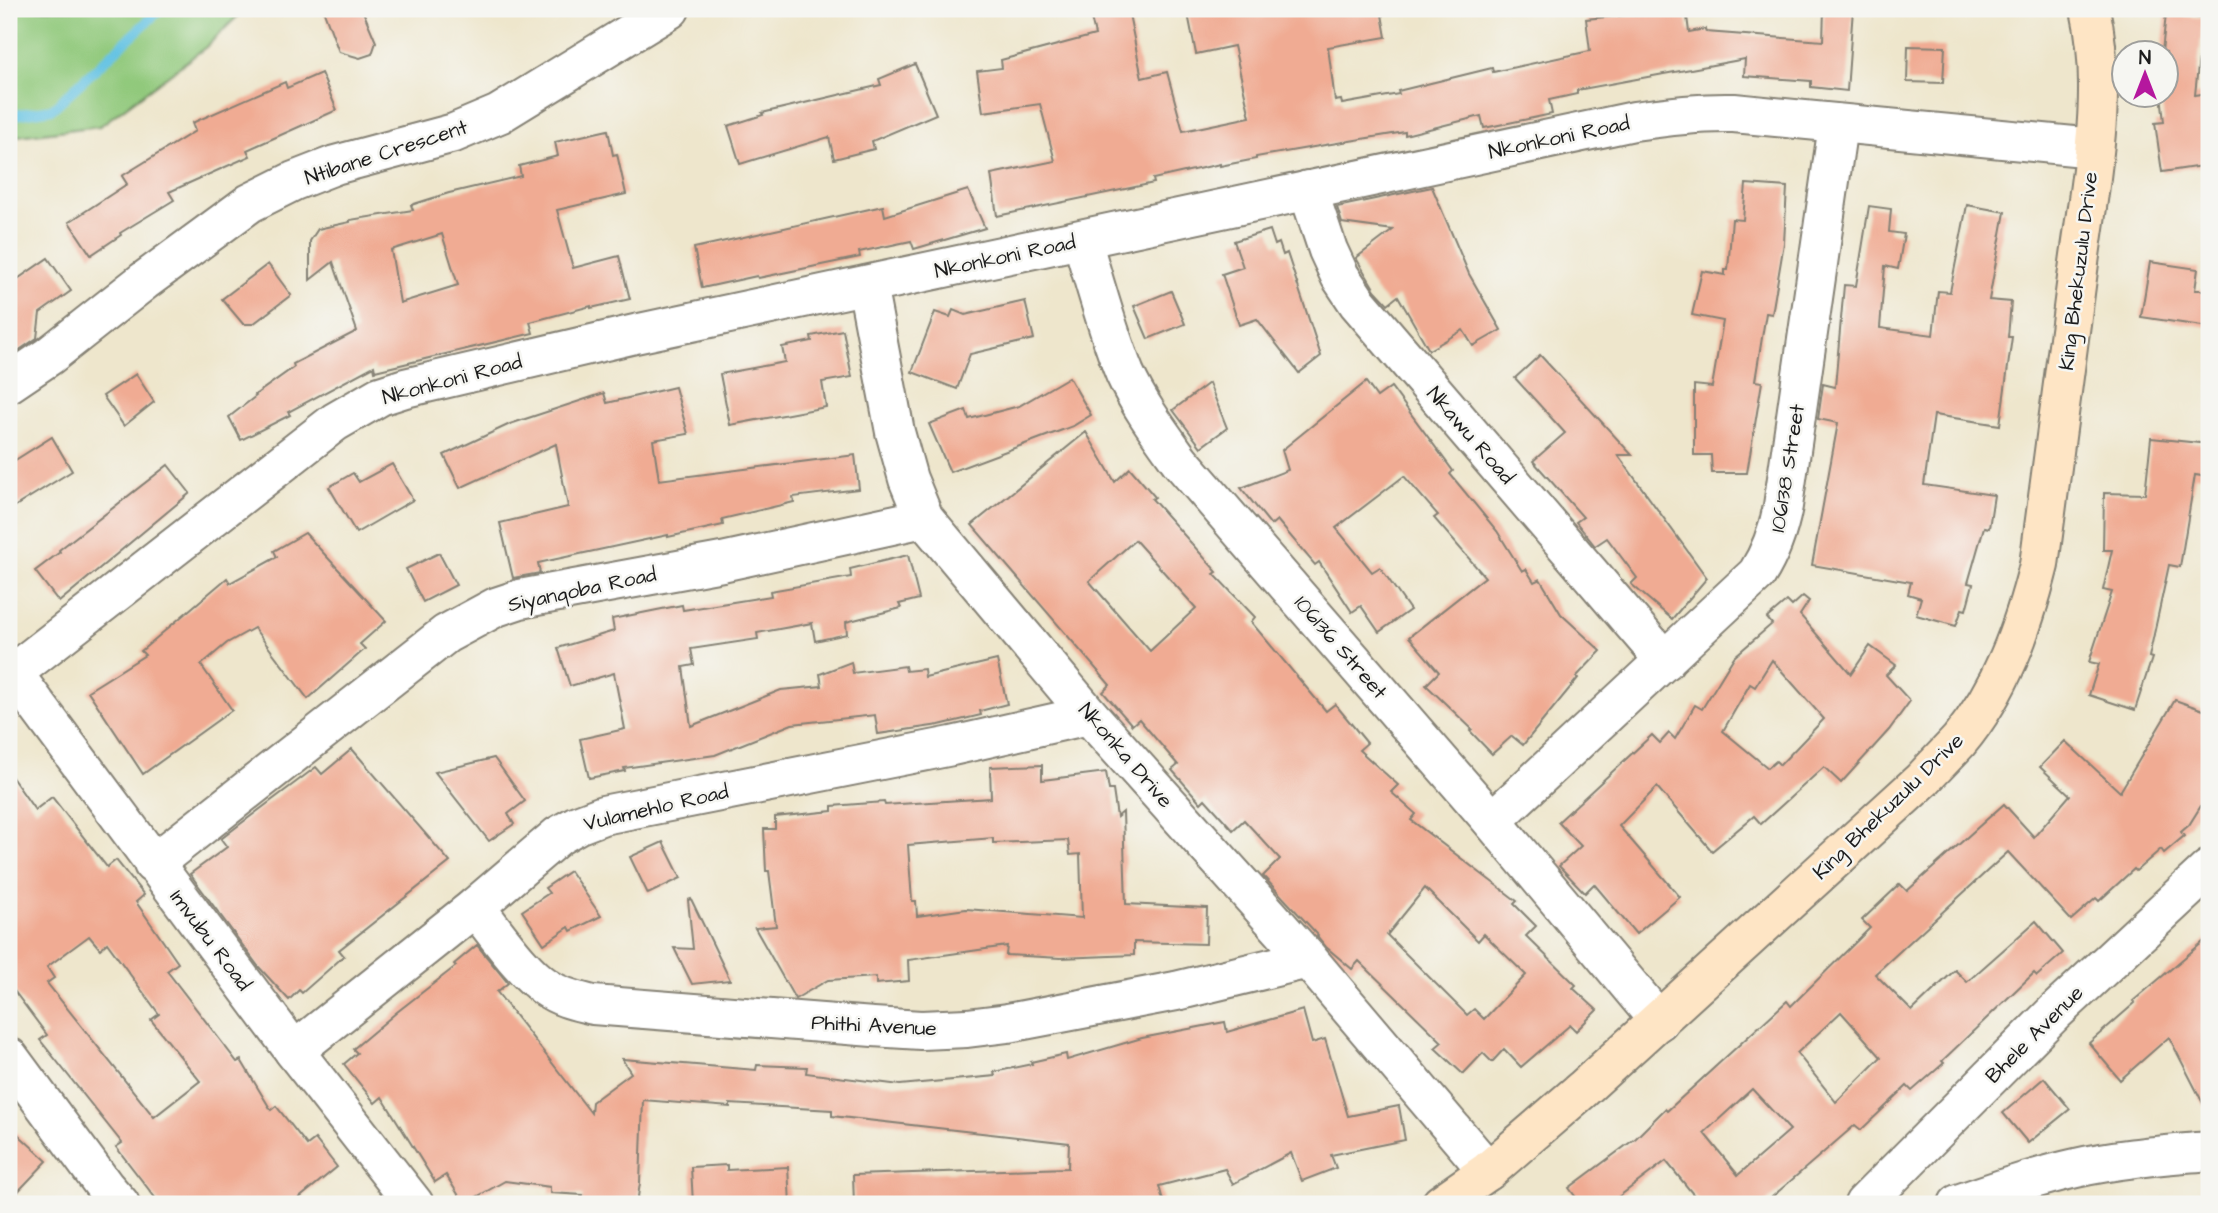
<svg xmlns="http://www.w3.org/2000/svg" width="2218" height="1213" font-family="'Architects Daughter',sans-serif">
  <style>
    .green { fill: #91c97b; stroke: #56724c; stroke-width: 2 }
    .lines { fill: none; stroke-linecap: round; stroke-linejoin: round }
    .stream { stroke: #65c3e3; stroke-width: 10 }
    .building { fill: #f0ab93; fill-rule: evenodd }
    .street-casing { stroke: #858174; stroke-width: 42 }
    .secondary-casing { stroke: #858174; stroke-width: 42 }
    .street { stroke: #fff; stroke-width: 38 }
    .secondary { stroke: #fee5c5; stroke-width: 38 }
    .labels { text-anchor: middle; stroke-width: 5; stroke-linejoin: round; paint-order: stroke }
    .street-label { font-size: 21px; fill: #1c1c1c; stroke: #f6f6f2 }
  </style>
  <rect width="100%" height="100%" fill="#f6f6f2"/>
  <filter id="ink" filterUnits="userSpaceOnUse"><feTurbulence type="fractalNoise" baseFrequency=".0143" numOctaves="2"/><feDisplacementMap in="SourceGraphic" scale="14" xChannelSelector="R" yChannelSelector="G"/><feConvolveMatrix kernelMatrix="1 2 1 2 8 2 1 2 1" color-interpolation-filters="sRGB"/></filter>
  <filter id="wash" filterUnits="userSpaceOnUse"><feTurbulence type="fractalNoise" baseFrequency=".00686" numOctaves="4" result="noise"/><feDisplacementMap in="SourceGraphic" scale="28" xChannelSelector="R" yChannelSelector="G"/><feGaussianBlur stdDeviation="1.57" result="paint"/><feColorMatrix in="noise" values="0 0 0 0 0 0 0 0 0 0 0 0 0 0 0 0 0 1.4 0 .05"/><feComposite in="paint" operator="in"/></filter>
  <g filter="url(#wash)">
    <rect width="100%" height="100%" fill="#eee6cc"/>
    <!-- green -->
    <path class="green" d="M9,9H245L206,47L100,126L9,137Z"/>
    <g class="lines">
      <!-- stream -->
      <path class="stream" d="M9,116L52,109L161,9"/>
    </g>
    <g id="blocks">
      <!-- building -->
      <g class="building">
        <path d="M323,9H362L376,42L372,54L360,58L339,52Z"/>
        <path d="M1089,9H1128L1142,78L1167,72L1183,131L1250,117L1234,46L1196,54L1187,9H1381L1386,37L1328,47L1335,101L1341,100L1342,104L1399,94L1398,91L1492,68L1493,72L1590,51L1586,19L1686,9L1689,32L1705,29L1706,32L1823,41L1824,9H1853L1847,91L1811,87V81L1744,76L1745,59L1577,90V94L1549,100L1552,114L1484,128L1481,116L1405,135V132L1325,145L1256,157V159L1220,166V164L1153,179L1154,183L997,216L991,174L1055,161L1040,104L983,112L977,71L1002,68L1001,60L1095,35Z"/>
        <path d="M2166,14L2203,18L2195,95L2209,93V165L2162,172L2155,123L2164,122L2161,94H2166V52H2162Z"/>
        <path d="M1908,46L1945,47L1943,83L1907,82Z"/>
        <path d="M915,64L936,114L872,141L874,149L834,159L829,137L740,164L728,126L763,115L762,113L881,85L879,79Z"/>
        <path d="M321,73L337,110L247,150L250,156L169,192L174,200L120,233L121,235L91,255L69,222L127,184L122,176L195,131L192,123L285,82L287,88Z"/>
        <path d="M608,130L613,155L617,154L626,194L557,210L573,268L619,256L630,299L591,308V306L530,322L533,333L375,371L374,366L288,412L290,415L241,440L229,417L256,396L255,395L294,367L293,364L357,331L333,262L310,280V241L318,229L350,222V220L413,210L411,205L449,193L521,176L519,166L558,156L555,142ZM442,234L458,285L400,303L391,250Z"/>
        <path d="M1746,184L1787,187L1784,243L1772,314L1766,313L1755,381L1762,382L1747,473H1712L1711,455H1694V385L1712,387L1723,321L1692,315L1702,271L1725,275V270H1728L1732,219L1743,220Z"/>
        <path d="M1432,187L1469,274L1501,330L1473,346L1463,330L1429,350L1398,296L1388,304L1375,290L1356,258L1393,230L1342,223L1337,207Z"/>
        <path d="M968,190L985,228L914,249L911,241L859,252L860,257L758,278L757,276L702,288L694,248L883,206L885,216Z"/>
        <path d="M1967,205L2005,212L1989,300L2011,302L2008,337H2012L2000,425L1934,415L1924,485L1994,495L1989,528L1984,527L1968,583L1973,584L1966,610L1962,609L1956,626L1916,615L1921,598L1908,594L1911,582L1812,565L1838,423L1818,419L1823,384L1835,387L1844,285L1856,286L1869,206L1891,209L1889,232L1904,234L1898,269L1885,266L1880,328L1933,335L1938,291L1950,292Z"/>
        <path d="M1270,230L1275,245L1279,243L1283,255L1287,253L1321,356L1299,373L1257,319L1239,325L1222,274L1243,267L1234,241Z"/>
        <path d="M48,258L71,291L40,313L37,338L9,357V285Z"/>
        <path d="M2150,262L2198,269L2195,290H2209V327L2141,317Z"/>
        <path d="M268,264L291,295L253,324H243L222,299Z"/>
        <path d="M1171,291L1185,324L1148,339L1134,306Z"/>
        <path d="M1025,301L1034,339L970,354L957,389L912,372L935,312L950,317L953,310L965,315Z"/>
        <path d="M843,330L852,377L822,382L826,407L730,425L720,374L785,362L782,347L812,341L811,336Z"/>
        <path d="M1540,355L1632,455H1618L1707,578L1672,619L1631,584L1637,578L1607,538L1595,546L1576,522L1583,517L1533,461L1565,433L1515,378Z"/>
        <path d="M136,374L154,402L124,426L103,396Z"/>
        <path d="M1069,377L1091,415L1073,426L950,472L929,424L966,410L969,419L1019,406Z"/>
        <path d="M1366,382L1377,397L1391,387L1453,471L1450,474L1497,531L1522,571L1526,569L1534,582L1540,579L1561,614L1601,651L1576,677L1578,678L1523,745L1512,736L1492,754L1470,731L1472,729L1426,685L1439,672L1409,637L1485,577L1434,518L1438,515L1404,476L1336,528L1372,572L1380,567L1410,610L1379,632L1361,606L1352,612L1319,562L1315,565L1277,520L1271,525L1241,488L1288,470L1282,450Z"/>
        <path d="M1209,383L1227,428L1201,447L1173,410Z"/>
        <path d="M675,387L688,434L653,440L659,480L855,455L859,489L793,497L794,502L722,519L723,525L668,537V535L538,563L540,573L513,578L500,523L568,507L556,444L460,488L444,455L510,424L604,393L607,403Z"/>
        <path d="M1086,432L1115,482L1130,468L1155,497L1152,499L1217,572L1214,574L1255,617L1251,622L1326,711L1335,704L1367,743L1359,750L1398,785L1391,792L1416,814L1411,820L1517,901L1514,904L1536,926L1526,936L1576,985L1573,988L1597,1010L1576,1031L1570,1025L1521,1067L1504,1049L1492,1062L1483,1053L1463,1074L1435,1048L1442,1042L1359,961L1352,969L1326,947L1317,936L1318,935L1263,876L1280,859L1244,820L1233,830L1205,799L1201,803L1172,770L1178,765L1139,719L1132,725L1103,692L1110,685L972,525ZM1135,540L1196,608L1150,651L1089,581ZM1425,888L1478,941L1484,934L1526,975L1484,1019L1474,1009L1467,1015L1387,935Z"/>
        <path d="M52,437L72,471L9,510V464Z"/>
        <path d="M2151,438L2209,444V477L2195,475L2180,567L2169,565L2149,657L2152,658L2135,710L2089,695L2099,664L2089,662L2112,592L2103,590L2112,550H2103L2104,493L2145,494Z"/>
        <path d="M392,464L413,500L356,533L329,487L353,473L359,482Z"/>
        <path d="M168,465L190,493L59,602L35,571L60,552L59,550Z"/>
        <path d="M305,533L386,621L360,644L365,649L308,699L254,628L227,643L201,665L232,710L143,774L88,691L145,655L141,651L227,578L230,583L277,557L274,551Z"/>
        <path d="M439,553L456,585L423,602L406,569Z"/>
        <path d="M908,555L919,599L899,604L901,608L846,622L847,634L815,641L812,623L757,633L758,639L691,649L694,665L683,667L691,726L781,690L822,686L820,674L851,662L853,673L905,666L906,671L924,669L925,677L997,660L1007,704L980,711L981,715L939,725L878,734L875,715L792,724L715,755L624,768L625,771L589,778L580,739L625,729L614,673L570,686L558,648L614,631L612,619L682,605L683,610L771,596L770,591L851,577L850,569Z"/>
        <path d="M1803,596L1809,601L1800,615L1851,674L1870,646L1896,665L1886,675L1910,701L1889,730L1841,783L1824,767L1761,824L1754,816L1712,851L1657,787L1619,826L1680,897L1636,934L1594,884L1585,893L1559,866L1581,846L1558,822L1652,735L1660,743L1669,733L1675,739L1695,705L1702,709L1734,657L1772,624L1767,618L1787,601L1792,606ZM1772,660L1824,719L1780,765L1776,761L1768,768L1723,731L1750,684L1755,687Z"/>
        <path d="M2175,700L2209,712V793L2189,825L2181,832L2184,836L2164,853L2161,849L2136,871L2134,869L2099,901L2096,898L2071,920L2008,852L1875,974L1912,1011L1955,970L1967,982L2036,921L2063,953L2037,976L2034,973L1942,1061L1944,1063L1912,1091L1907,1086L1861,1130L1855,1125L1764,1204H1701L1666,1161L1609,1204H1581L1569,1188L1636,1138L1665,1109L1667,1111L1787,1001L1791,1006L1870,928L1862,920L1900,884L1907,891L2004,804L2034,837L2070,795L2040,767L2065,741L2120,792ZM1841,1012L1881,1057L1836,1102L1797,1053ZM1752,1089L1790,1130L1738,1175L1704,1133Z"/>
        <path d="M352,749L450,862L339,950L344,956L302,993L299,990L289,1000L258,966L190,874L227,847L221,839L239,825L316,767L322,774Z"/>
        <path d="M494,758L525,801L508,814L514,824L489,841L435,772Z"/>
        <path d="M1042,765V780L1106,772L1109,790H1113L1117,817L1123,812L1126,904L1207,908L1206,944L1134,942V955L1060,958L1006,955L1007,946L908,960L909,981L876,984V977L828,980L795,999L755,928L776,926L769,871H766L764,829H775V817L832,811V806L884,802L885,805L991,798L990,767ZM993,838V843L1068,840L1070,855L1080,854L1082,918L966,909L917,916L916,901H912L908,845Z"/>
        <path d="M9,773L35,810L52,797L107,867L116,860L144,895L136,902L178,963L167,971L237,1062L241,1060L271,1110L276,1106L307,1145L315,1139L337,1167L292,1204H160L116,1147L122,1143L40,1040L47,1035L9,984ZM89,936L100,949L107,943L159,1014L151,1020L200,1081L154,1117L47,983L54,978L47,967Z"/>
        <path d="M663,842L681,878L648,894L630,857Z"/>
        <path d="M570,871L601,916L571,931L569,927L544,944L522,911L549,893L545,888Z"/>
        <path d="M691,899L730,980L692,984L674,948L693,949L688,900Z"/>
        <path d="M2209,937V1115L2169,1037L2120,1080L2089,1043L2135,1003L2133,1001Z"/>
        <path d="M477,945L508,983L497,992L591,1113L592,1102L631,1073L622,1059L756,1070L757,1065L807,1067L806,1073L900,1085L995,1076L994,1072L1032,1064L1031,1062L1066,1054L1067,1060L1142,1038L1225,1022L1227,1032L1303,1010L1312,1043L1325,1039L1348,1116L1399,1106L1405,1140L1331,1155L1336,1168L1302,1181L1291,1153L1233,1184L1225,1169L1159,1186L1164,1204H854L853,1175L1068,1168L1069,1143L832,1116V1110L730,1104V1107L643,1100L640,1183L637,1204H581L583,1195L550,1193V1187L505,1181L464,1204L446,1175L435,1182L382,1097L375,1103L344,1064L357,1053L353,1049L397,1012L456,966L454,964Z"/>
        <path d="M2044,1078L2070,1109L2028,1143L2003,1113Z"/>
        <path d="M9,1126L47,1161L9,1201Z"/>
        <path d="M727,1165V1170L788,1167L790,1204H754V1202L693,1204L691,1167Z"/>
      </g>
    </g>
  </g>
  <g filter="url(#ink)">
    <use href="#blocks" fill-opacity="0" stroke="#858174" stroke-width="2"/>
    <g class="lines">
      <defs>
        <g id="street">
          <path d="M1308,190L1328,250L1340,276L1358,303L1665,661"/>
          <path d="M1082,240C1095,284 1107,330 1125,374C1139,405 1160,433 1180,461L1492,821L1659,1021"/>
          <path d="M867,285L895,432L908,479L924,518L1089,715L1308,959L1488,1171"/>
          <path d="M9,383L49,356L144,281L250,203L294,181L335,165L454,133L499,114L670,9"/>
          <path d="M13,673L294,1051L414,1204"/>
          <path d="M9,676L335,422L380,396L405,388L635,334L1634,121C1668,116 1700,112 1734,113L2094,148"/>
          <path d="M1492,821L1757,574C1771,552 1778,532 1783,506L1838,125"/>
          <path d="M153,864L446,634L496,607L520,599L722,562L924,518"/>
          <path d="M475,907C495,931 521,971 547,988C561,998 578,1001 593,1005L873,1027L921,1030L967,1028L1008,1023L1176,991L1308,959"/>
          <path d="M294,1051L475,907L558,836L577,825L603,815L952,746L1089,715"/>
          <path d="M9,1057L105,1187L120,1204"/>
          <path d="M1864,1204L2055,1012L2209,869"/>
          <path d="M1958,1204C1997,1190 2036,1177 2076,1168C2119,1158 2165,1155 2209,1151"/>
        </g>
        <path id="secondary" d="M1441,1204L1488,1171L1583,1089L1922,780C1934,767 1947,754 1959,741C2001,690 2023,629 2039,565C2053,465 2066,364 2079,263C2090,180 2109,92 2090,9"/>
      </defs>
      <!-- street casing -->
      <use href="#street" class="street-casing"/>
      <!-- secondary casing -->
      <use href="#secondary" class="secondary-casing"/>
      <!-- street -->
      <use href="#street" class="street"/>
      <!-- secondary -->
      <use href="#secondary" class="secondary"/>
    </g>
  </g>
  <g class="labels">
    <!-- street labels -->
    <g class="street-label">
      <text transform="translate(1559 137) rotate(-12)" y="7">Nkonkoni Road</text>
      <text transform="translate(386 152) rotate(-18)" y="7">Ntibane Crescent</text>
      <text transform="translate(1005 256) rotate(-12)" y="7">Nkonkoni Road</text>
      <text transform="translate(2078 271) rotate(-83)" y="7">King Bhekuzulu Drive</text>
      <text transform="translate(452 379) rotate(-15)" y="7">Nkonkoni Road</text>
      <text transform="translate(1471 435) rotate(49)" y="7">Nkawu Road</text>
      <text transform="translate(1787 468) rotate(-81)" y="7">106138 Street</text>
      <text transform="translate(582 589) rotate(-12)" y="7">Siyanqoba Road</text>
      <text transform="translate(1341 647) rotate(49)" y="7">106136 Street</text>
      <text transform="translate(1126 755) rotate(49)" y="7">Nkonka Drive</text>
      <text transform="translate(1888 806) rotate(-44)" y="7">King Bhekuzulu Drive</text>
      <text transform="translate(656 807) rotate(-13)" y="7">Vulamehlo Road</text>
      <text transform="translate(211 940) rotate(53)" y="7">Imvubu Road</text>
      <text transform="translate(874 1025) rotate(3)" y="7">Phithi Avenue</text>
      <text transform="translate(2034 1034) rotate(-45)" y="7">Bhele Avenue</text>
    </g>
  </g>
  <!-- margin -->
  <rect width="2218" height="1213" fill="none" stroke="#f6f6f2" stroke-width="35"/>
  <!-- north arrow -->
  <g transform="translate(2145 74)"><circle r="33" fill="#f6f6f2" stroke="#9f9f9c" stroke-width="2"/>
  <path d="M0-5L12 26L0 18L-12 26Z" fill="#b5179e"/>
  <text y="-10" font-size="19" font-weight="bold" text-anchor="middle" fill="#1c1c1c">N</text>
  </g>
</svg>
